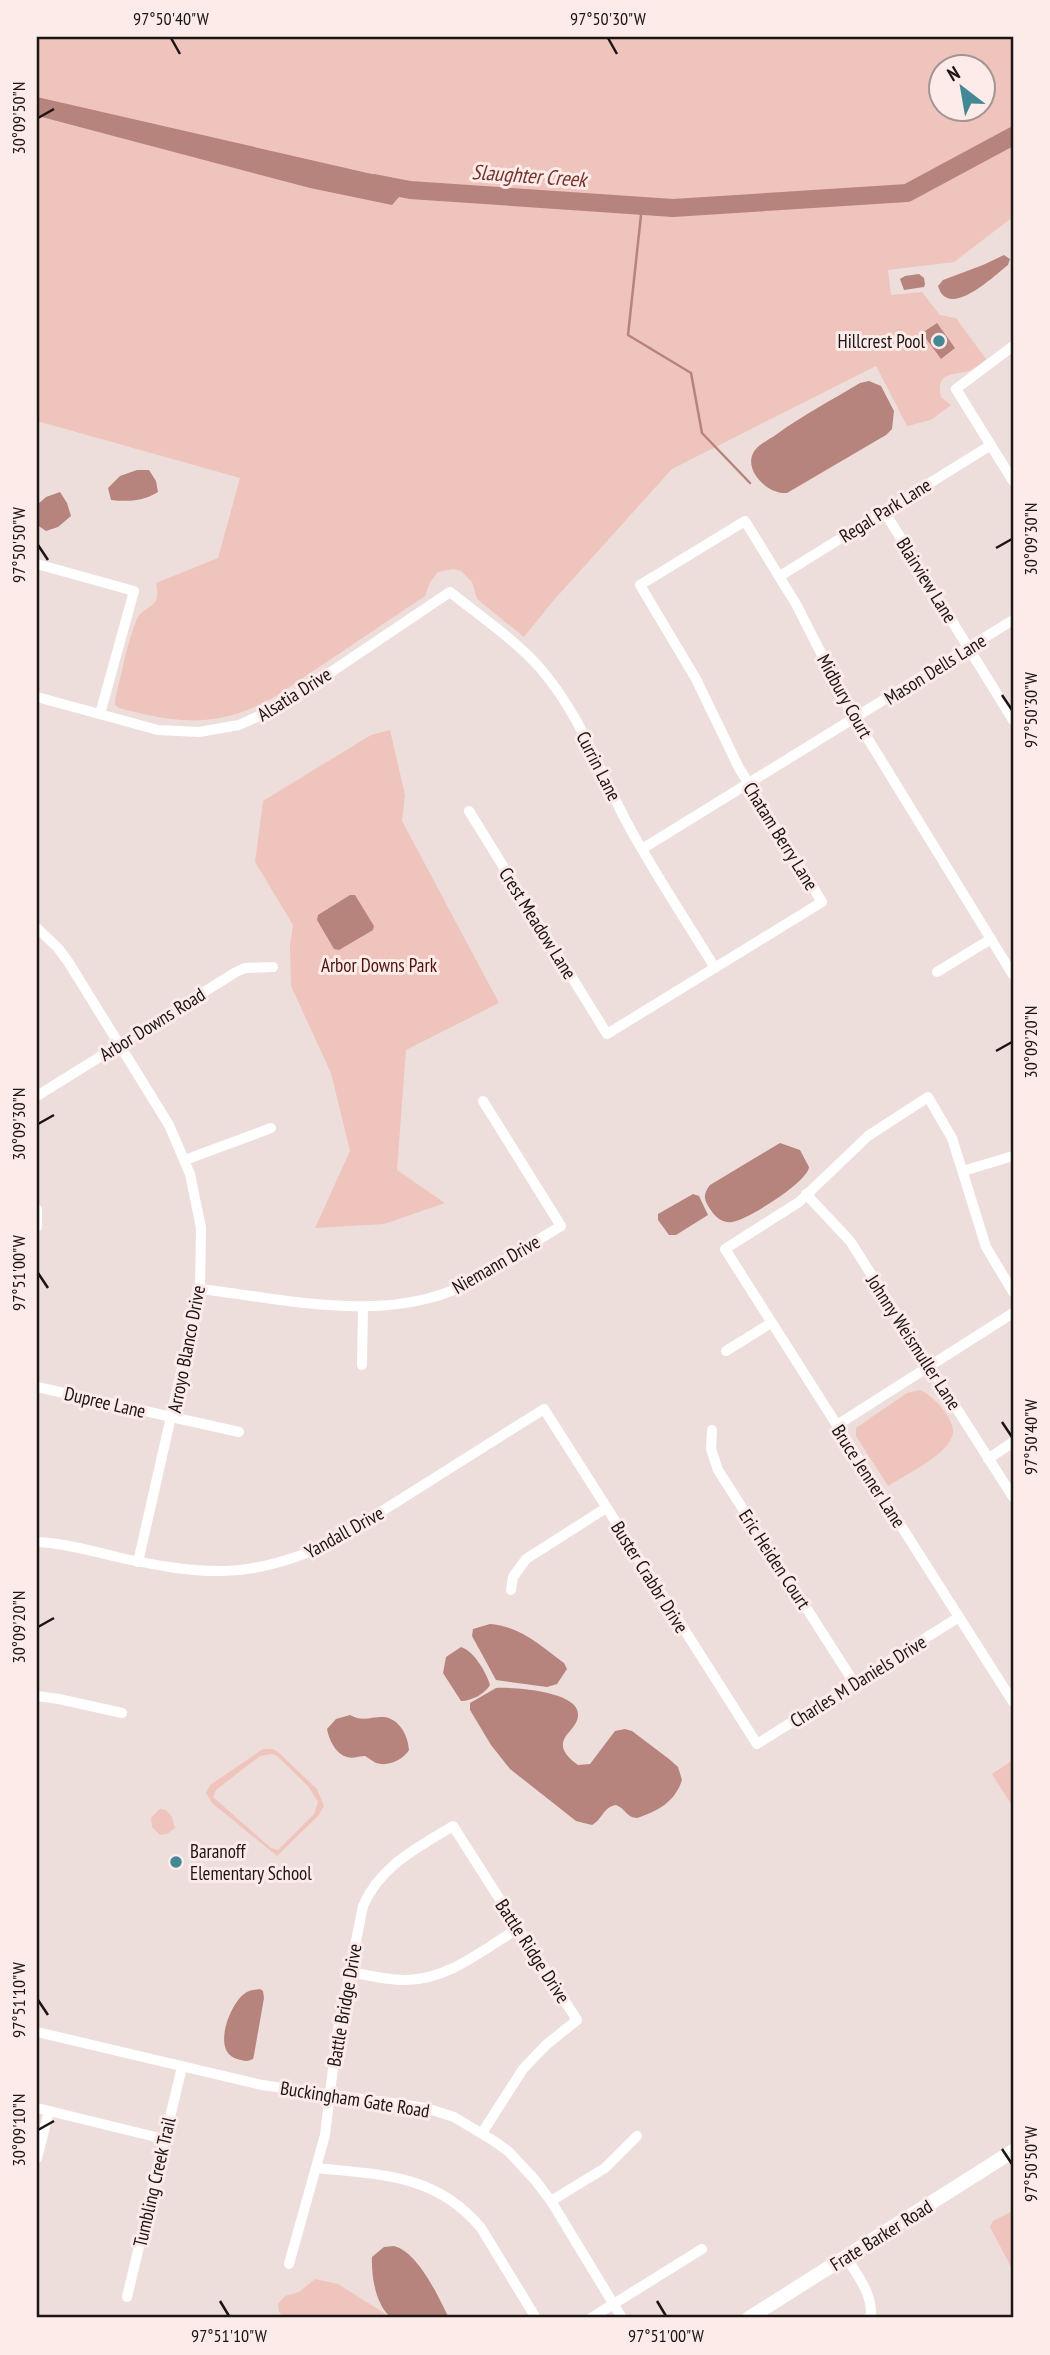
<svg xmlns="http://www.w3.org/2000/svg" width="1050" height="2355" font-family="'PT Sans Narrow',sans-serif">
  <style>
    .green { fill: #efc4bd; fill-rule: evenodd }
    .water { fill: #b6847c }
    .lines { fill: none; stroke-linecap: round; stroke-linejoin: round }
    .stream { stroke: #b6847c; stroke-width: 2.5 }
    .river { stroke: #b6847c; stroke-width: 18 }
    .street { stroke: #fff; stroke-width: 10 }
    .secondary { stroke: #fff; stroke-width: 14 }
    .ticks { fill: none; stroke: #1b1514; stroke-width: 2.5 }
    .poi-dot { fill: #438895; stroke: #fcebe8; stroke-width: 2.5 }
    .labels { text-anchor: middle; stroke-width: 6; stroke-linejoin: round; paint-order: stroke }
    .poi-label { font-size: 19px; fill: #1b1514; stroke: #fcebe8; text-anchor: end }
    .street-label { font-size: 19px; fill: #1b1514; stroke: #fcebe8 }
    .park-label { font-size: 19px; fill: #4f110c; stroke: #fcebe8 }
    .water-label { font-size: 21px; font-style: italic; fill: #74332b; stroke: #fcebe8 }
    .neatline { fill: none; stroke: #1b1514; stroke-width: 2.5 }
    .ticks-label { font-size: 18px; text-anchor: middle; fill: #1b1514 }
  </style>
  <rect width="100%" height="100%" fill="#eededb"/>
  <!-- green -->
  <g class="green">
    <path d="M37,37H1013V217L954,262L888,270L891,295L922,292L940,315L956,318L986,359C980,364 972,371 965,372C949,375 936,374 941,397L951,405L931,420L907,426L876,366L672,469L553,601L524,637L477,599L472,582L461,571L453,569L438,572L430,582L425,596L276,696C219,729 180,724 119,708L115,705V700C121,677 128,639 137,619C144,604 162,611 156,583L218,558L240,478L37,421ZM942,66H984V108H942Z"/>
    <path d="M390,730L405,795L402,821L499,1003L406,1050L397,1170L445,1203L384,1224L315,1228L350,1151L331,1073L291,986L290,945L293,925L255,862L263,801L371,735Z"/>
    <path d="M920,1390C931,1395 938,1403 945,1412C949,1418 954,1426 953,1433C950,1454 905,1475 888,1486L856,1436V1428L907,1393Z"/>
    <path d="M263,1749H273L279,1753L317,1789L324,1806L319,1815L277,1856L212,1803L206,1793L210,1785ZM272,1754L277,1756L308,1786L318,1802L314,1814L278,1850L271,1848L213,1797L216,1790L260,1756Z"/>
    <path d="M1013,1760V1807L992,1774Z"/>
    <path d="M160,1809L166,1810L172,1817L175,1828L167,1834L160,1835L152,1827L151,1818Z"/>
    <path d="M1013,2211V2271L990,2227L993,2221Z"/>
    <path d="M315,2279L338,2284L392,2318H285L279,2312L278,2304L285,2296L299,2292Z"/>
  </g>
  <!-- water -->
  <g class="water">
    <path d="M37,97L398,180L399,197L392,205L310,188L38,116Z"/>
    <path d="M1004,255L1010,259L1008,265C995,275 948,321 938,286L943,280L983,265Z"/>
    <path d="M919,274L924,278L925,284L924,287L904,290L900,279L905,276Z"/>
    <path d="M937,323L955,348L941,359L922,333Z"/>
    <path d="M869,381L881,386L894,411L892,429L886,435L787,493C768,495 741,469 755,450C761,443 770,439 777,434C803,415 832,400 860,383Z"/>
    <path d="M137,470H149L156,481L158,492C143,501 129,502 111,500L108,488L120,476Z"/>
    <path d="M60,492L67,503L71,516L58,527L46,531L37,525V505L46,497Z"/>
    <path d="M350,895H355L374,926L373,930L339,950L334,949L317,920L318,915Z"/>
    <path d="M780,1143L800,1150L809,1167C808,1182 747,1220 732,1222C720,1224 712,1213 707,1204C703,1196 705,1192 710,1185Z"/>
    <path d="M693,1194L699,1196L708,1215L676,1235H669L658,1220V1214Z"/>
    <path d="M490,1624C520,1626 541,1646 564,1663L567,1669L557,1684L547,1687L496,1680L472,1636L473,1629Z"/>
    <path d="M461,1647C474,1651 486,1672 490,1685C485,1694 471,1701 461,1701L443,1673L446,1657Z"/>
    <path d="M496,1688C512,1687 580,1691 578,1715C578,1733 544,1740 578,1765L590,1764L615,1731L625,1729L632,1731L669,1759L678,1767L682,1780C675,1802 658,1811 637,1818C627,1818 625,1808 616,1805C603,1807 603,1819 592,1825L576,1821L510,1769L491,1745L470,1710V1703Z"/>
    <path d="M350,1715C363,1722 369,1717 383,1717C399,1718 408,1735 409,1750C403,1760 388,1767 376,1763C372,1761 369,1758 365,1756C359,1756 353,1759 347,1757C336,1754 329,1740 327,1729L336,1719Z"/>
    <path d="M260,1989L263,1991L264,1998L254,2055L253,2059C247,2062 244,2061 237,2059C211,2052 230,2004 244,1994C249,1990 254,1990 260,1989Z"/>
    <path d="M394,2246C418,2252 438,2296 449,2318H392C376,2307 371,2276 372,2257L384,2247Z"/>
  </g>
  <g class="lines">
    <!-- stream -->
    <path class="stream" d="M642,206L628,335L691,373L702,433L750,483"/>
    <!-- river -->
    <path class="river" d="M374,183L410,190L673,208L907,193L1013,136"/>
    <!-- street -->
    <g class="street">
      <path d="M1013,346L956,389L1013,481"/>
      <path d="M884,511L1013,720"/>
      <path d="M37,564L134,591L100,714"/>
      <path d="M780,576L991,445"/>
      <path d="M37,697L158,730L199,732L239,725L279,707L450,592C480,616 514,639 540,668C579,713 599,769 626,821C653,871 685,919 715,968"/>
      <path d="M469,811L607,1034L822,902L739,768L696,679L640,585L745,521L796,604L849,708L1013,975"/>
      <path d="M642,849L1013,620"/>
      <path d="M37,928L58,948L69,963L169,1125L190,1174L201,1228L200,1289L138,1562"/>
      <path d="M937,972L991,939"/>
      <path d="M37,1096L236,972L245,968L273,967"/>
      <path d="M185,1160L271,1128"/>
      <path d="M963,1171L1013,1156"/>
      <path d="M806,1194L850,1241L1013,1497"/>
      <path d="M37,1209V1227"/>
      <path d="M200,1289C286,1299 382,1324 463,1286L561,1226L483,1101"/>
      <path d="M1013,1292L986,1247L952,1138L928,1097L868,1136L799,1202L725,1249L1013,1702"/>
      <path d="M726,1351L771,1323"/>
      <path d="M362,1365L363,1308"/>
      <path d="M37,1387L239,1432"/>
      <path d="M837,1425L1013,1313"/>
      <path d="M712,1430L711,1449L718,1470L855,1684"/>
      <path d="M988,1459L1013,1442"/>
      <path d="M37,1542C64,1543 91,1551 117,1557C205,1576 249,1580 333,1542L544,1409L757,1744L959,1617"/>
      <path d="M511,1590L513,1577L526,1559L606,1508"/>
      <path d="M37,1696L59,1699L122,1713"/>
      <path d="M350,1972C367,1975 386,1980 404,1980C446,1981 483,1950 517,1929"/>
      <path d="M37,2032L262,2085L426,2108L454,2117L494,2141L509,2152L535,2180L551,2201L622,2318"/>
      <path d="M37,2108L164,2139"/>
      <path d="M37,2158L49,2111"/>
      <path d="M317,2168C382,2175 436,2174 481,2228L536,2318"/>
      <path d="M551,2201L605,2168L637,2136"/>
      <path d="M846,2257C858,2276 872,2293 871,2316L868,2318"/>
      <path d="M289,2264L325,2135L337,2035L363,1906C380,1866 417,1848 453,1826L577,2020L546,2045L523,2069L482,2133"/>
      <path d="M127,2297L182,2067"/>
      <path d="M591,2318L702,2249"/>
    </g>
    <!-- secondary -->
    <path class="secondary" d="M749,2318L1013,2151"/>
  </g>
  <!-- ticks -->
  <path class="ticks" d="M171,38L180,54M608,38L617,54M38,118L54,109M38,545L48,560M996,548L1012,539M1002,695L1012,710M996,1051L1012,1042M38,1124L54,1115M38,1273L48,1288M1002,1422L1012,1437M38,1627L54,1618M38,2000L48,2015M38,2130L54,2121M1002,2149L1012,2164M220,2301L229,2316M657,2301L666,2316"/>
  <!-- markers -->
  <g class="poi-dot">
    <circle cx="939" cy="341" r="7"/>
    <circle cx="176" cy="1862" r="7"/>
  </g>
  <g class="labels">
    <!-- poi labels -->
    <g class="poi-label">
      <text x="925" y="348">Hillcrest Pool</text>
      <text x="190" y="1858" text-anchor="start">Baranoff<tspan x="190" dy="22">Elementary School</tspan></text>
    </g>
    <!-- street labels -->
    <g class="street-label">
      <text transform="translate(885 510) rotate(-32)" y="7">Regal Park Lane</text>
      <text transform="translate(927 580) rotate(58)" y="7">Blairview Lane</text>
      <text transform="translate(935 669) rotate(-32)" y="7">Mason Dells Lane</text>
      <text transform="translate(294 694) rotate(-32)" y="7">Alsatia Drive</text>
      <text transform="translate(845 696) rotate(61)" y="7">Midbury Court</text>
      <text transform="translate(599 766) rotate(63)" y="7">Currin Lane</text>
      <text transform="translate(781 836) rotate(58)" y="7">Chatam Berry Lane</text>
      <text transform="translate(538 923) rotate(58)" y="7">Crest Meadow Lane</text>
      <text transform="translate(152 1024) rotate(-32)" y="7">Arbor Downs Road</text>
      <text transform="translate(496 1264) rotate(-30)" y="7">Niemann Drive</text>
      <text transform="translate(914 1342) rotate(57)" y="7">Johnny Weismuller Lane</text>
      <text transform="translate(186 1349) rotate(-79)" y="7">Arroyo Blanco Drive</text>
      <text transform="translate(105 1402) rotate(13)" y="7">Dupree Lane</text>
      <text transform="translate(869 1476) rotate(57)" y="7">Bruce Jenner Lane</text>
      <text transform="translate(344 1532) rotate(-29)" y="7">Yandall Drive</text>
      <text transform="translate(775 1559) rotate(57)" y="7">Eric Heiden Court</text>
      <text transform="translate(650 1577) rotate(58)" y="7">Buster Crabbr Drive</text>
      <text transform="translate(858 1681) rotate(-32)" y="7">Charles M Daniels Drive</text>
      <text transform="translate(533 1951) rotate(57)" y="7">Battle Ridge Drive</text>
      <text transform="translate(344 2005) rotate(-80)" y="7">Battle Bridge Drive</text>
      <text transform="translate(355 2099) rotate(9)" y="7">Buckingham Gate Road</text>
      <text transform="translate(154 2182) rotate(-77)" y="7">Tumbling Creek Trail</text>
      <text transform="translate(881 2235) rotate(-32)" y="7">Frate Barker Road</text>
    </g>
    <!-- park labels -->
    <g class="park-label">
      <text x="379" y="972">Arbor Downs Park</text>
    </g>
    <!-- water labels -->
    <g class="water-label">
      <text transform="translate(529 176) rotate(4)" y="7">Slaughter Creek</text>
    </g>
  </g>
  <!-- border -->
  <rect width="1050" height="2355" fill="none" stroke="#fcebe8" stroke-width="77"/>
  <!-- north arrow -->
  <g transform="translate(962 88) rotate(329)"><circle r="33" fill="#fcebe8" stroke="#a29593" stroke-width="2"/>
  <path d="M0-5L12 26L0 18L-12 26Z" fill="#438895"/>
  <text y="-10" font-size="19" font-weight="bold" text-anchor="middle" fill="#1b1514">N</text>
  </g>
  <rect x="38" y="38" width="974" height="2278" class="neatline"/>
  <g class="ticks-label">
    <text x="171" y="25">97°50'40"W</text>
    <text x="608" y="25">97°50'30"W</text>
    <text transform="translate(19 118) rotate(-90)" y="6">30°09'50"N</text>
    <text transform="translate(1031 539) rotate(-90)" y="6">30°09'30"N</text>
    <text transform="translate(19 545) rotate(-90)" y="6">97°50'50"W</text>
    <text transform="translate(1031 710) rotate(-90)" y="6">97°50'30"W</text>
    <text transform="translate(1031 1042) rotate(-90)" y="6">30°09'20"N</text>
    <text transform="translate(19 1124) rotate(-90)" y="6">30°09'30"N</text>
    <text transform="translate(19 1273) rotate(-90)" y="6">97°51'00"W</text>
    <text transform="translate(1031 1437) rotate(-90)" y="6">97°50'40"W</text>
    <text transform="translate(19 1627) rotate(-90)" y="6">30°09'20"N</text>
    <text transform="translate(19 2000) rotate(-90)" y="6">97°51'10"W</text>
    <text transform="translate(19 2130) rotate(-90)" y="6">30°09'10"N</text>
    <text transform="translate(1031 2164) rotate(-90)" y="6">97°50'50"W</text>
    <text x="229" y="2342">97°51'10"W</text>
    <text x="666" y="2342">97°51'00"W</text>
  </g>
</svg>
